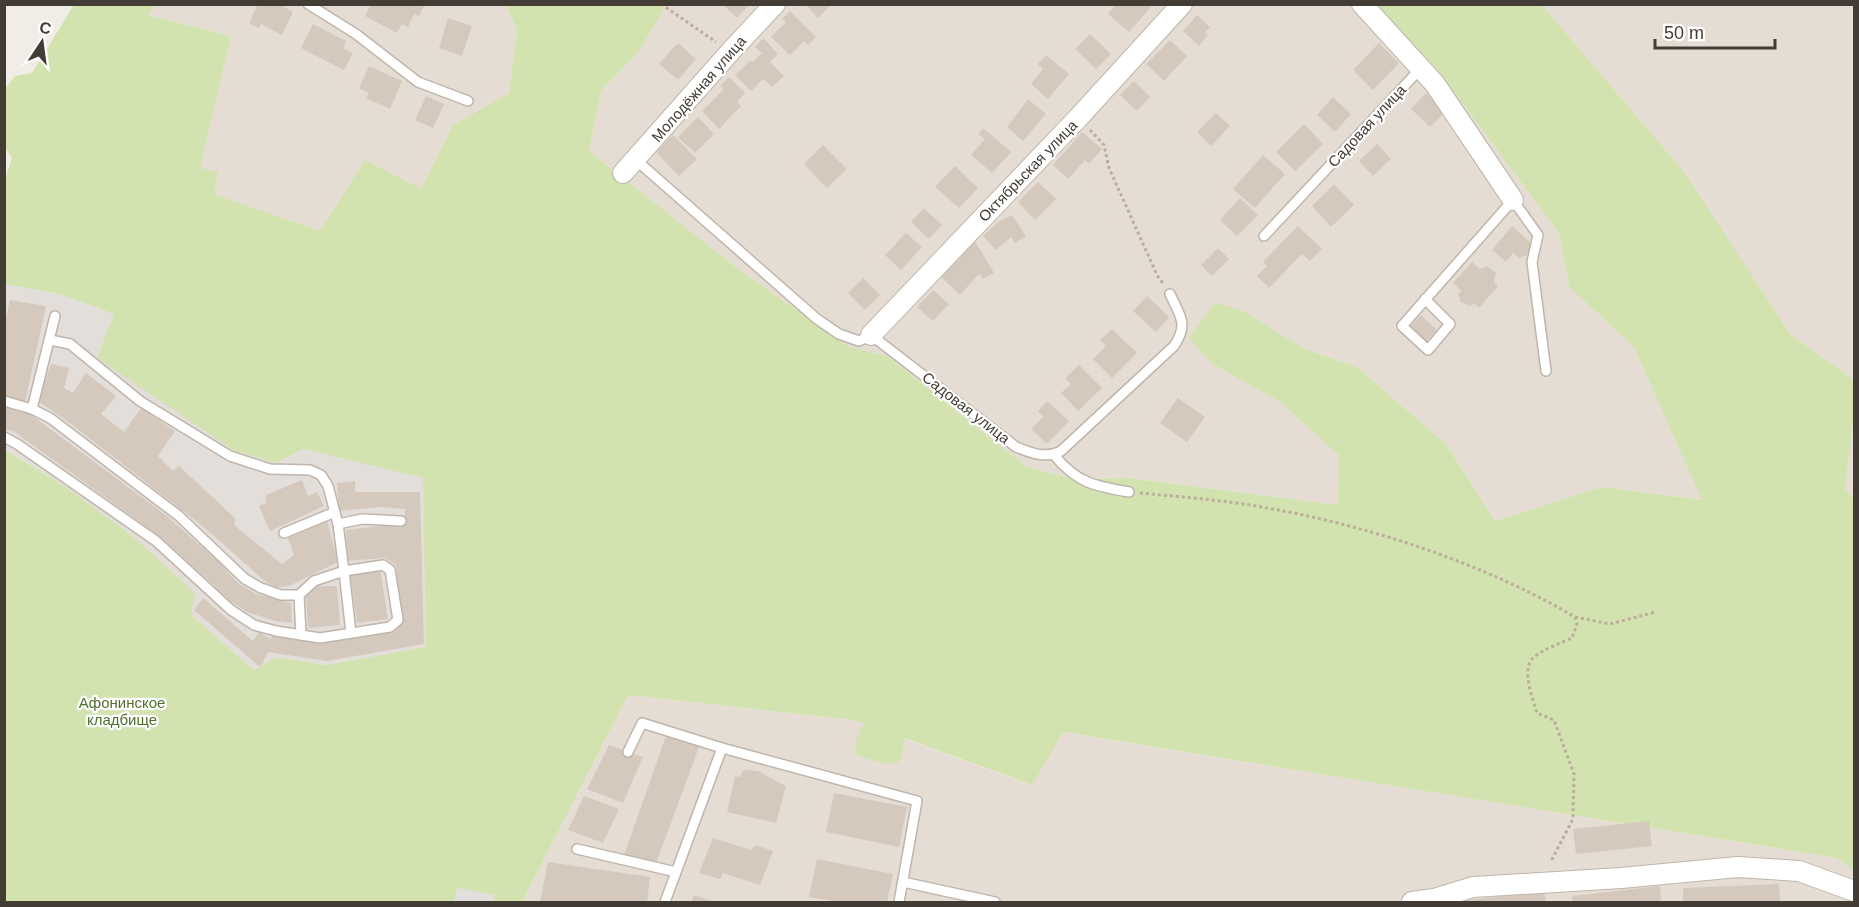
<svg xmlns="http://www.w3.org/2000/svg" width="1859" height="907" font-family="Arial,sans-serif">
  <style>
    .residential { fill: #e5ddd3 }
    .industrial { fill: #e3deda }
    .green { fill: #d3e3b0 }
    .parking { fill: #e2dfdd }
    .building { fill: #d5c9be }
    .lines { fill: none; stroke-linecap: round; stroke-linejoin: round }
    .service-casing { stroke: #bfb5ab; stroke-width: 12 }
    .minor-casing { stroke: #bfb5ab; stroke-width: 22 }
    .path { stroke: #bcac9a; stroke-width: 3; stroke-dasharray: 3 3; stroke-linecap: butt }
    .service { stroke: #fff; stroke-width: 9 }
    .minor { stroke: #fff; stroke-width: 20 }
    .labels { text-anchor: middle; stroke-width: 4.5; stroke-linejoin: round; paint-order: stroke }
    .street-label { font-size: 15px; fill: #433c35; stroke: #fff }
    .park-label { font-size: 15px; fill: #4f702d; stroke: #fff }
  </style>
  <rect width="100%" height="100%" fill="#f1ece5"/>
  <!-- residential -->
  <g class="residential">
    <path d="M151,4L506,5L517,30L509,93L453,125L421,190L365,161L320,231L213,194L199,169L231,36L148,15Z"/>
    <path d="M663,5H1374L1437,69L1559,233L1569,287L1634,347L1703,500L1602,487L1495,521L1446,444L1357,367L1305,349L1245,312L1211,363L1280,402L1340,455L1338,505L1128,478L1074,479L1027,467L887,356L849,347L737,268L589,151L601,91L640,50L663,11Z"/>
    <path d="M1542,5H1854V380L1791,335L1685,173Z"/>
    <path d="M1854,418V498L1845,489Z"/>
    <path d="M628,695L853,720L1031,785L1062,732L1836,858L1854,870V902H522Z"/>
  </g>
  <!-- industrial -->
  <path class="industrial" d="M4,284L59,294L114,314L277,463L303,449L423,478L427,647L326,665L276,657L254,670L191,615L63,485L5,449Z"/>
  <!-- green -->
  <path class="green" d="M663,4V11L640,50L601,91L589,151L737,268L849,347L887,356L1027,467L1074,479L1128,478L1338,505L1339,455L1280,402L1211,363L1189,338L1215,302L1245,312L1305,349L1357,367L1446,444L1495,521L1602,487L1702,500L1634,347L1569,287L1559,233L1437,69L1374,5H1542L1685,173L1791,335L1854,380V418L1845,489L1854,498V870L1836,858L1063,732L1032,785L904,738C903,745 903,756 898,762C891,768 864,758 856,754C854,745 858,731 864,724L853,720L628,695L522,902H5L4,449L63,485L136,539L195,593L191,615L254,670L276,657L326,665L426,647L423,478L303,449L277,463L235,451L97,358L114,314L59,294L5,284V179L12,158L5,147V89L15,76L32,73L74,5H155L148,15L231,36L200,168L218,172L214,194L320,231L365,160L421,189L453,125L509,93L517,30L506,5Z"/>
  <!-- parking -->
  <path class="parking" d="M457,888L495,895L493,902H454Z"/>
  <!-- building -->
  <g class="building">
    <path d="M258,4H279L293,12L282,35L261,24L259,28L249,23Z"/>
    <path d="M371,4H425L419,16L414,14L408,27L402,24L397,33L365,16Z"/>
    <path d="M722,4H750L737,18Z"/>
    <path d="M805,4H832L818,18Z"/>
    <path d="M1117,4H1148L1151,7L1129,32L1108,14Z"/>
    <path d="M790,11L816,37L808,45L804,41L790,55L771,37L786,22L782,19Z"/>
    <path d="M1197,15L1210,27L1205,32L1208,35L1199,46L1183,31Z"/>
    <path d="M448,18L472,26L462,56L439,48Z"/>
    <path d="M313,24L346,41L343,48L353,53L344,70L301,48Z"/>
    <path d="M1090,34L1111,54L1096,69L1075,49Z"/>
    <path d="M763,38L778,54L770,62L784,76L772,87L763,79L751,91L735,75L751,60L753,62L762,53L755,47Z"/>
    <path d="M1170,40L1187,56L1164,81L1146,64Z"/>
    <path d="M678,43L696,59L678,80L659,64Z"/>
    <path d="M1379,43L1399,63L1373,90L1353,70Z"/>
    <path d="M1046,55L1069,74L1048,99L1031,84L1043,69L1038,64Z"/>
    <path d="M369,66L402,81L390,109L366,98L369,93L359,88Z"/>
    <path d="M729,77L745,93L737,102L741,106L719,129L702,111L724,89L720,86Z"/>
    <path d="M1134,81L1150,97L1137,111L1120,95Z"/>
    <path d="M1426,93L1445,112L1430,127L1411,109Z"/>
    <path d="M426,96L444,104L433,128L415,120Z"/>
    <path d="M1333,97L1351,114L1335,132L1317,115Z"/>
    <path d="M1028,99L1046,114L1023,141L1007,127Z"/>
    <path d="M1216,113L1230,126L1211,146L1197,132Z"/>
    <path d="M698,117L714,134L695,153L678,137Z"/>
    <path d="M1304,124L1323,144L1295,171L1276,152Z"/>
    <path d="M983,128L1011,152L992,173L971,155L985,139L978,134Z"/>
    <path d="M1082,132L1102,149L1089,164L1085,160L1068,179L1053,165Z"/>
    <path d="M673,135L697,159L679,176L656,152Z"/>
    <path d="M1377,144L1391,159L1373,176L1359,161Z"/>
    <path d="M823,145L847,169L827,188L804,164Z"/>
    <path d="M1263,155L1285,174L1255,208L1233,189Z"/>
    <path d="M955,166L978,188L959,208L935,187Z"/>
    <path d="M1038,182L1056,199L1035,220L1018,202Z"/>
    <path d="M1334,184L1354,205L1331,227L1312,206Z"/>
    <path d="M1240,198L1258,215L1237,236L1220,220Z"/>
    <path d="M924,208L942,225L929,239L911,222Z"/>
    <path d="M1012,215L1026,236L1015,243L1011,237L996,250L983,236L998,222Z"/>
    <path d="M1298,226L1322,249L1310,261L1302,254L1269,288L1257,276L1267,266L1263,262Z"/>
    <path d="M1512,226L1531,243L1532,249L1527,255L1519,258L1513,253L1506,262L1492,250Z"/>
    <path d="M906,233L922,247L901,270L885,255Z"/>
    <path d="M975,241L994,273L983,279L979,274L960,295L941,277L961,257L958,254Z"/>
    <path d="M1218,248L1229,259L1212,276L1201,265Z"/>
    <path d="M1472,262L1480,269L1487,266L1496,273L1494,282L1498,286L1479,308L1474,303L1470,306L1461,302L1458,294L1461,291L1453,283Z"/>
    <path d="M863,278L880,295L865,310L848,293Z"/>
    <path d="M933,290L949,304L933,321L917,307Z"/>
    <path d="M1147,296L1169,317L1156,332L1133,311Z"/>
    <path d="M10,300L46,306L25,402L5,396V322Z"/>
    <path d="M1421,315L1437,330L1425,342L1410,327Z"/>
    <path d="M1112,329L1137,353L1112,378L1093,359L1106,346L1100,340Z"/>
    <path d="M51,364L69,368L64,388L73,393L86,373L116,396L101,414L124,432L141,408L175,431L158,456L173,471L179,466L236,519L234,525L282,564L294,555L288,538L327,521L338,562L289,586L275,587L266,582L205,528L71,424L38,401Z"/>
    <path d="M1079,365L1102,388L1078,411L1061,393L1071,384L1065,378Z"/>
    <path d="M1178,398L1205,417L1187,442L1160,423Z"/>
    <path d="M1047,401L1069,421L1047,444L1031,429L1043,417L1038,411Z"/>
    <path d="M4,407L30,414L167,516L219,562L238,583L256,594L291,603L292,623L275,621L247,612L232,602L162,538L13,431L4,429Z"/>
    <path d="M302,480L308,496L317,492L324,506L270,531L259,506L266,503V495Z"/>
    <path d="M355,481V492H420L424,644L327,661L268,652L262,664L259,666L194,610L203,598L253,641L259,632L271,640L272,634L321,643L394,631L402,621L396,565L385,558L347,561L346,530L380,526H404L405,509L380,507L339,511L337,483Z"/>
    <path d="M380,568L388,619L357,623L350,573Z"/>
    <path d="M318,586H337L340,625L308,628L306,595Z"/>
    <path d="M666,736L699,747L655,866L623,858Z"/>
    <path d="M609,745L643,757L623,803L587,789Z"/>
    <path d="M743,770L758,771L786,786L776,823L727,812L735,776L740,777Z"/>
    <path d="M834,793L907,807L899,847L826,832Z"/>
    <path d="M584,796L619,809L603,843L568,830Z"/>
    <path d="M1649,821L1652,846L1576,854L1573,829Z"/>
    <path d="M713,838L751,850L755,845L773,851L760,885L723,873L720,879L699,873Z"/>
    <path d="M817,859L893,874L887,902H838L809,897Z"/>
    <path d="M548,862L650,877L647,902H540Z"/>
    <path d="M1779,884L1780,902H1683V888Z"/>
    <path d="M1660,886L1661,902H1573L1572,896Z"/>
    <path d="M1544,891L1546,902H1463V901Z"/>
    <path d="M694,895L715,902H691Z"/>
  </g>
  <g class="lines">
    <defs>
      <g id="service">
        <path d="M308,4L356,34L418,82L468,101"/>
        <path d="M636,160L817,319L839,334L859,341L871,335L1016,447C1031,453 1045,459 1061,451L1174,346C1189,324 1180,316 1170,294"/>
        <path d="M1264,236L1421,68"/>
        <path d="M1425,299L1450,324L1428,350L1402,326L1513,200L1538,235L1532,262L1546,371"/>
        <path d="M4,401L32,409L50,418L179,516L245,579L261,588L281,595H299L314,581L344,571L338,524L328,486L321,475L310,470L270,469L230,456L140,401L70,344L50,340"/>
        <path d="M32,409L55,316"/>
        <path d="M4,437L17,444L156,541L231,610L254,625L276,631L320,638L390,627L398,620L390,570L383,565L344,571L351,633"/>
        <path d="M1054,455C1077,483 1094,486 1129,492"/>
        <path d="M338,524L362,519L401,521"/>
        <path d="M284,533L335,512"/>
        <path d="M299,595L301,635"/>
        <path d="M628,752L642,723L722,748L917,801L899,902"/>
        <path d="M577,849L676,872"/>
        <path d="M903,882L995,902"/>
        <path d="M665,902L722,748"/>
      </g>
      <g id="minor">
        <path d="M1362,4L1435,84L1513,200"/>
        <path d="M623,173L730,52L775,4"/>
        <path d="M871,335L1079,117L1182,4"/>
        <path d="M1412,902L1434,899L1473,887L1621,878L1738,867L1799,871L1854,891"/>
      </g>
    </defs>
    <!-- service casing -->
    <use href="#service" class="service-casing"/>
    <!-- minor casing -->
    <use href="#minor" class="minor-casing"/>
    <!-- path -->
    <g class="path">
      <path d="M661,4L716,42"/>
      <path d="M1090,130L1104,145L1109,168L1157,275L1164,285"/>
      <path d="M1140,493C1182,497 1225,500 1267,508C1370,526 1485,564 1575,617L1577,624L1572,638C1561,643 1541,650 1533,658C1521,669 1533,700 1537,713L1554,720L1574,774L1573,819L1551,861"/>
      <path d="M1575,617L1610,624L1656,612"/>
    </g>
    <!-- service -->
    <use href="#service" class="service"/>
    <!-- minor -->
    <use href="#minor" class="minor"/>
  </g>
  <g class="labels">
    <!-- street labels -->
    <g class="street-label">
      <text transform="translate(699 89) rotate(-49)" y="5">Молодёжная улица</text>
      <text transform="translate(1367 126) rotate(-47)" y="5">Садовая улица</text>
      <text transform="translate(1028 171) rotate(-46)" y="5">Октябрьская улица</text>
      <text transform="translate(966 408) rotate(38)" y="5">Садовая улица</text>
    </g>
    <!-- park labels -->
    <g class="park-label">
      <text x="122" y="708">Афонинское<tspan x="122" dy="17">кладбище</tspan></text>
    </g>
  </g>
  <!-- border -->
  <rect width="1859" height="907" fill="none" stroke="#433c35" stroke-width="12"/>
  <!-- north arrow -->
  <g transform="translate(42 42) rotate(13)" stroke="#ffffff" stroke-width="4.5" paint-order="stroke">
  <path d="M0-4.5L10 22L0 15L-10 22Z" fill="#433c35"/>
  <text y="-9" font-size="16" font-weight="bold" text-anchor="middle" fill="#433c35">С</text>
  </g>
  <!-- scale -->
  <path d="M1655 39v9h120v-9" fill="none" stroke="#433c35" stroke-width="3"/>
  <text x="1664" y="39" font-size="18" fill="#433c35" stroke="#ffffff" stroke-width="4.5" paint-order="stroke">50 m</text>
</svg>
